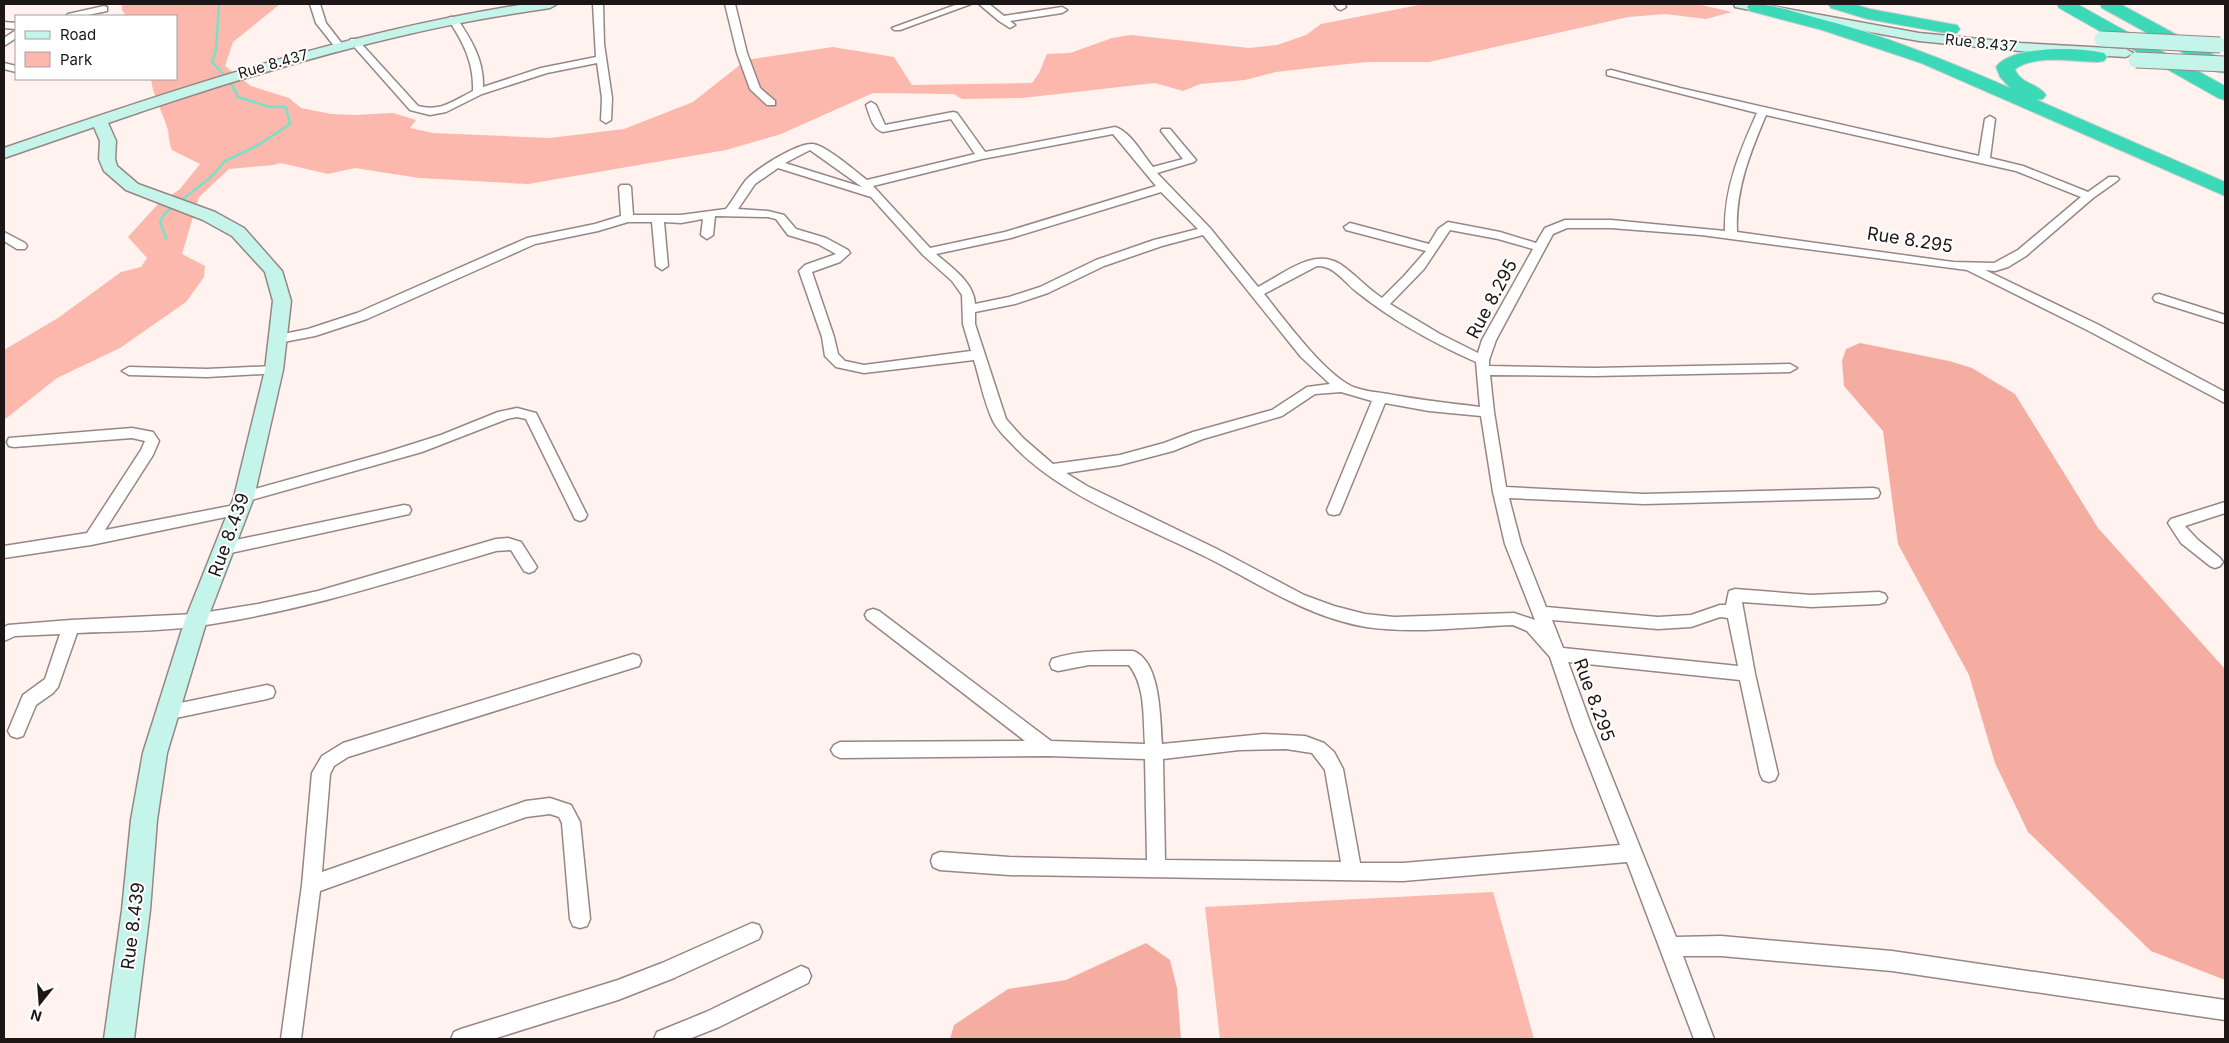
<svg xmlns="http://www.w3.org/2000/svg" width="2229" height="1043" font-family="Inter,sans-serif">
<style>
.green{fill:#fcb8ad}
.forest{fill:#f5ada2}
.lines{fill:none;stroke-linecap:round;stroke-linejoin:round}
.stream{stroke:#77e2c7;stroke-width:2.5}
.street-casing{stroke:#968785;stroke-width:3}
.secondary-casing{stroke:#968785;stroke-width:3}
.highway-casing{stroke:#d2d1d0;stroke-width:2}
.street{fill:#fff;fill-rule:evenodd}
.secondary{fill:#c4f4ea;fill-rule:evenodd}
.highway{fill:#3cd9b8;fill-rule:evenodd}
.secondary-bridge-casing{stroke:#968785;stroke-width:17;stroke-linecap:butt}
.secondary-bridge{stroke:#c4f4ea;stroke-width:15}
.labels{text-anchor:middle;stroke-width:4;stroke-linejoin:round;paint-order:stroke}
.far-street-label{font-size:15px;fill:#1c1716;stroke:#fff}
.street-label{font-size:18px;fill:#1c1716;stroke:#fff}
</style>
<rect width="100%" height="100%" fill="#fff2ef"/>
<path class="green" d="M122,4H280L233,42L225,66L251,86L289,98L301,108L331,114L355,115L393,113L416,120L410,128L433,133L550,138L624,129L693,102L746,60L833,47L894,57L912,85L1032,83L1039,73L1047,54L1070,53L1112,38L1131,35L1249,48L1277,45L1306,35L1321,24L1424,4H1697L1732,12L1706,19L1665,14L1628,17L1429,62H1367L1319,67L1276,72L1245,80L1200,84L1183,91L1155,83L1022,98L962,99L954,94L873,93L781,134L726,150L528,184L419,178L355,168L328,174L281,163L273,165L229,169L199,197L182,254L205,266L204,277L186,302L120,348L57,378L4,420V350L58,318L121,272L141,267L147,258L128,237L158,204L180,189L200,164L172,150C169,143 169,137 168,130C163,113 153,96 151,79H176V16H126L122,10Z
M1493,892L1534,1039H1220L1205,907Z"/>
<path class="forest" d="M1860,343L1949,361L1972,368L2015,394L2098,528L2225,669V980L2151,951L2028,832L1995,763L1969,675L1898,544L1883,431L1844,386L1842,361L1846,349Z
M1146,943L1170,960L1177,988L1181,1039H950L954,1025L1008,989L1066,980Z"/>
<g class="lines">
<path class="stream" d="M166,238L160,222L164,214L211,177L225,161L257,146L290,124L286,107H270L238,97L230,81L212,62L216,50L219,4"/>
<g class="street-casing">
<path id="street" d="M310,4H320L326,23L343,45L341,47H335L316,23Z
M593,4H603L604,44L612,98L611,120L606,123L601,120L602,98L597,63L547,73L482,94L446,112L430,115L410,110L349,41L351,39H357L418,106C441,112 453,101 473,91C474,62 463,42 448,19L450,17H456C471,39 484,60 483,87L541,68L596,57Z
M725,4H735L747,53L760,88L775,101V105H767L750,89L737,53Z
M958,4H971L900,30H894L892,28Z
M979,4H989L1004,16L1062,7L1067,10L1062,13L1010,21L1015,25L1010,28L999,21Z
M1334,4H1344L1346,7L1341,10L1338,9Z
M104,6L107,7V11L83,16H66L68,14Z
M4,22L16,23V29L4,28Z
M16,30V38L4,46V38Z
M4,63L16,66V72L4,69Z
M1611,70L1680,88L1979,156L1985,119L1990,116L1995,119L1990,158L2023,166L2088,192L2109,177H2117L2119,179L2117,181L2093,198L2026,256L2008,267L1995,271L1985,270L2097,324L2225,392V403L2087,330L1967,270L1701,235L1611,228H1567L1553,234L1496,340L1489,360V366L1594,368L1790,364L1797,368L1790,372L1594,376L1490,375L1494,412L1506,487L1644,494L1873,488L1878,489L1880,493L1878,497L1873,498L1644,504L1509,498L1521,544L1546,607L1658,617L1691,615L1720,605H1726L1729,591L1735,589L1811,595L1879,592L1885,594L1887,598L1885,602L1879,604L1811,607L1742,602L1755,674L1778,774L1775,780L1769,782L1763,780L1760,774L1740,680L1568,662L1591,725L1676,937L1721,936L1892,951L2225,1000V1020L1892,971L1721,956H1683L1714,1039H1694L1627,862L1403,881L1009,875L940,870L933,867L931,861L933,855L940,852L1009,857L1147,860L1145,759L1048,756L840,758L834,755L831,750L834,745L840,742L1025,741L867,619L865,615L867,611L873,609L879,611L1051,741L1145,744C1143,717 1146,687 1129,665H1089L1058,671L1052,669L1050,664L1052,659C1078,650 1106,651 1133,651C1161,661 1160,719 1162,744L1264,734L1305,736L1324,743L1334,752L1343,769L1360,863H1403L1620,845L1573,725L1550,657L1527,631L1513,625C1465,627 1414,634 1366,627C1306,617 1257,582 1204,556C1142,525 1060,496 1012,444C1006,438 997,429 993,421C984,402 980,380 974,360L864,373L836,367L825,356L822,337L799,271L805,265L836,254L818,244L788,235L776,219L768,217L715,216L713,235L707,239L701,235L703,219L681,223L664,222L668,266L662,270L656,266L652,222H628L598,231L535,244L367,319L315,336L278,343L271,339L273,336L308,329L357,313L527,238L595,224L621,216L619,187L621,185H629L631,187L633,215H681L726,209C733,200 739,189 746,180C756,169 798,142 813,144C827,146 855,171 867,180L975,154L951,119L883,132C872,129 870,115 866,105L871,102L876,105L885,125L953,112L957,113L985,152L1115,127C1130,131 1143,155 1153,167L1183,159L1161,131L1162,129H1170L1196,160L1194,162L1157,173L1210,228L1258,287C1282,275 1313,247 1340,264C1355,274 1367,288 1382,298L1404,276L1426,251L1346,230L1344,227L1350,223L1429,244L1438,229L1448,222L1500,232L1536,243L1545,228L1565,220H1611L1725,231C1724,188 1740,151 1757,113L1607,75V71ZM1766,115L2016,171L2081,197L2018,250L1994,263L1953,262L1737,232C1735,190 1750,153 1766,115ZM1113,134L1156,186L1005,232L930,248L873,186L982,159ZM810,150L862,187L785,163ZM778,168L871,197L923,255L952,281L962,295L963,324L971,351L864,365L845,361L838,354L834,337L812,272L840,262L850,253L848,250L826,238L796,229L784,215L768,211L738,209L755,184ZM1161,192L1198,229L1154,240L1096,260L1040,287L1009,297L975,304C974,282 951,267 936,254L1011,238ZM1450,230L1498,239L1533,249L1482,340L1478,353L1440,334L1390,304L1424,269ZM1203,235L1301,357L1330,384L1307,387L1272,410L1193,432L1164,443L1120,455L1053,464L1023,438L1006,419L975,324V312L1015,304L1048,293L1104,266L1162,246ZM1317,266C1334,265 1345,283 1357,292C1393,321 1434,343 1476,362L1480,407C1449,403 1419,400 1388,394C1376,392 1362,391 1351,386C1322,371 1285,320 1264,294ZM1341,392L1372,401L1327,510L1329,514L1334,515L1339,514L1341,510L1385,403L1429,411L1481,416L1493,492L1505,544L1535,620L1514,613L1394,617L1365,614L1334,606L1304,595L1217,549L1087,486L1066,473L1120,465L1173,451L1203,439L1282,416L1315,394ZM1720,617L1728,618L1738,666L1563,648L1552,620L1658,629L1691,627ZM1286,749L1312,753L1325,770L1341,862L1165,860L1163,759L1239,750Z
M4,232L25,243L27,246L25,249H17L4,241Z
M2159,294L2225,315V323L2155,301L2153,298L2155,295Z
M274,366L279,367L281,370L279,373L207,377L129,375L122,371L129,367L207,369Z
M517,408L536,413L587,515L585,519L580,521L575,519L526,419L517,417L507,419L422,452L244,502L239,501L237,497L239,493L244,492L384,453L441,435L498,412Z
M132,428L153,432L159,441L153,455L105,530L240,504L245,505L247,509L245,513L91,545L4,558V546L87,533L141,450L145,441L132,438L14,447L9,446L7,442L9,438Z
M2225,502V513L2185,526L2198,540L2220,558L2223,562L2220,566L2215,568L2210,566L2181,543L2168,523L2171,519Z
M404,505L409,506L411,510L409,514L226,554L221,552L218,548L221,544L226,542Z
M508,538L521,542L537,567L534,571L529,573L524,571L511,550L496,551C398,580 300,612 198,626C158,632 117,631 77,633L58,687L53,693L36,705L23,736L17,738L11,736L8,731L23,695L45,679L60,634L15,636L4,641V627L8,625L71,620L196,614L258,604L318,591L496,539Z
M633,654L639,656L641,661L639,666L348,757L334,766L330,774L322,872L526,801L550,798L571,805L580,822L590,919L587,926L580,928L573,926L570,919L562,823L559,817L550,814L526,817L320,891L301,1039H281L302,885L312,773L322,756L343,743Z
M267,685L273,687L275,692L273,697L267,699L166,720L160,718L157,713L160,708L166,706Z
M752,923L759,925L762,932L759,939L674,978L618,1000L493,1039H451L454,1032L461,1029L618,980L662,963Z
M801,966L808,969L811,976L808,983L719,1027L689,1039H654L657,1032L706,1012Z"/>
</g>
<g class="secondary-casing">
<path id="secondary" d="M526,4H557L550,8C503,15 455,23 409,34C307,57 207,89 108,123L116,141L115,159L117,166L138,184L215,212L244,228L282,271L291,301L283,370L254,497L207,620L167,753L157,820L150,910L134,1039H104L122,910L131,820L143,753L185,620L234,497L265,370L273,301L265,272L232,236L203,220L126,190L104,171L99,159L100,141L94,127L4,158V148C175,89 346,32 526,4Z
M1734,4H1760L1919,33L2020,43L2126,49L2133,53L2126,57L2020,51L1919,41L1740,8L1735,7Z"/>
</g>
<g class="highway-casing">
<path id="highway" d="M1750,4C1771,4 1792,11 1813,17C1881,34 1946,60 2010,88L2000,77L1996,67C2011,45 2080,47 2104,53L2107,57L2104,61L2098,62C2072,62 2037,54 2015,69C2020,84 2038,83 2046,95L2043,99L2037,100L2225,182V196L1921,63L1822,30L1750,11L1747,7Z
M1828,4H1853L1870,9L1951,24L1957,25L1960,29L1957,33L1951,34L1867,19L1831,8Z
M2057,4H2077L2225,86V100L2218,98L2059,8Z
M2100,4H2120L2225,61V73L2218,72L2102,8Z"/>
</g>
<use href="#street" class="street"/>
<use href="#secondary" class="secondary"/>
<use href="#highway" class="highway"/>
<g class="secondary-bridge-casing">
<path id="secondary-bridge" d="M2102,39L2220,45
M2136,60L2225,64"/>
</g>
<use href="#secondary-bridge" class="secondary-bridge"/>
</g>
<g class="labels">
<g class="far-street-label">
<text transform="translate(1981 43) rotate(6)" y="5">Rue 8.437</text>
<text transform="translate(273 64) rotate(-16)" y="5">Rue 8.437</text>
</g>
<g class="street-label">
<text transform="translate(1910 240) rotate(9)" y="6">Rue 8.295</text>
<text transform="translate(1492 299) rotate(-62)" y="6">Rue 8.295</text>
<text transform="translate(229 535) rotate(-70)" y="6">Rue 8.439</text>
<text transform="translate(1594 700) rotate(70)" y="6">Rue 8.295</text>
<text transform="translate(133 926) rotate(-83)" y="6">Rue 8.439</text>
</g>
</g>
<rect width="2229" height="1043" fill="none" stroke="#1c1716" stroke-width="10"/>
<rect x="15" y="15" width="162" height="65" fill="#ffffff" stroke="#a4a2a2"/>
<rect x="25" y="31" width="25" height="8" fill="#c4f4ea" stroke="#a4a2a2"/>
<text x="60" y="40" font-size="15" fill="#1c1716">Road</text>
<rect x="25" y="52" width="25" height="15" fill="#fcb8ad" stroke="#a4a2a2"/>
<text x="60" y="65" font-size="15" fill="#1c1716">Park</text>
<g transform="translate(40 1003) rotate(197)" stroke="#ffffff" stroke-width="4" paint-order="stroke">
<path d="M0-4L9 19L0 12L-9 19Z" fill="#1c1716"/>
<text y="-8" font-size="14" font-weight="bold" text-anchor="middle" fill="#1c1716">N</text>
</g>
</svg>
